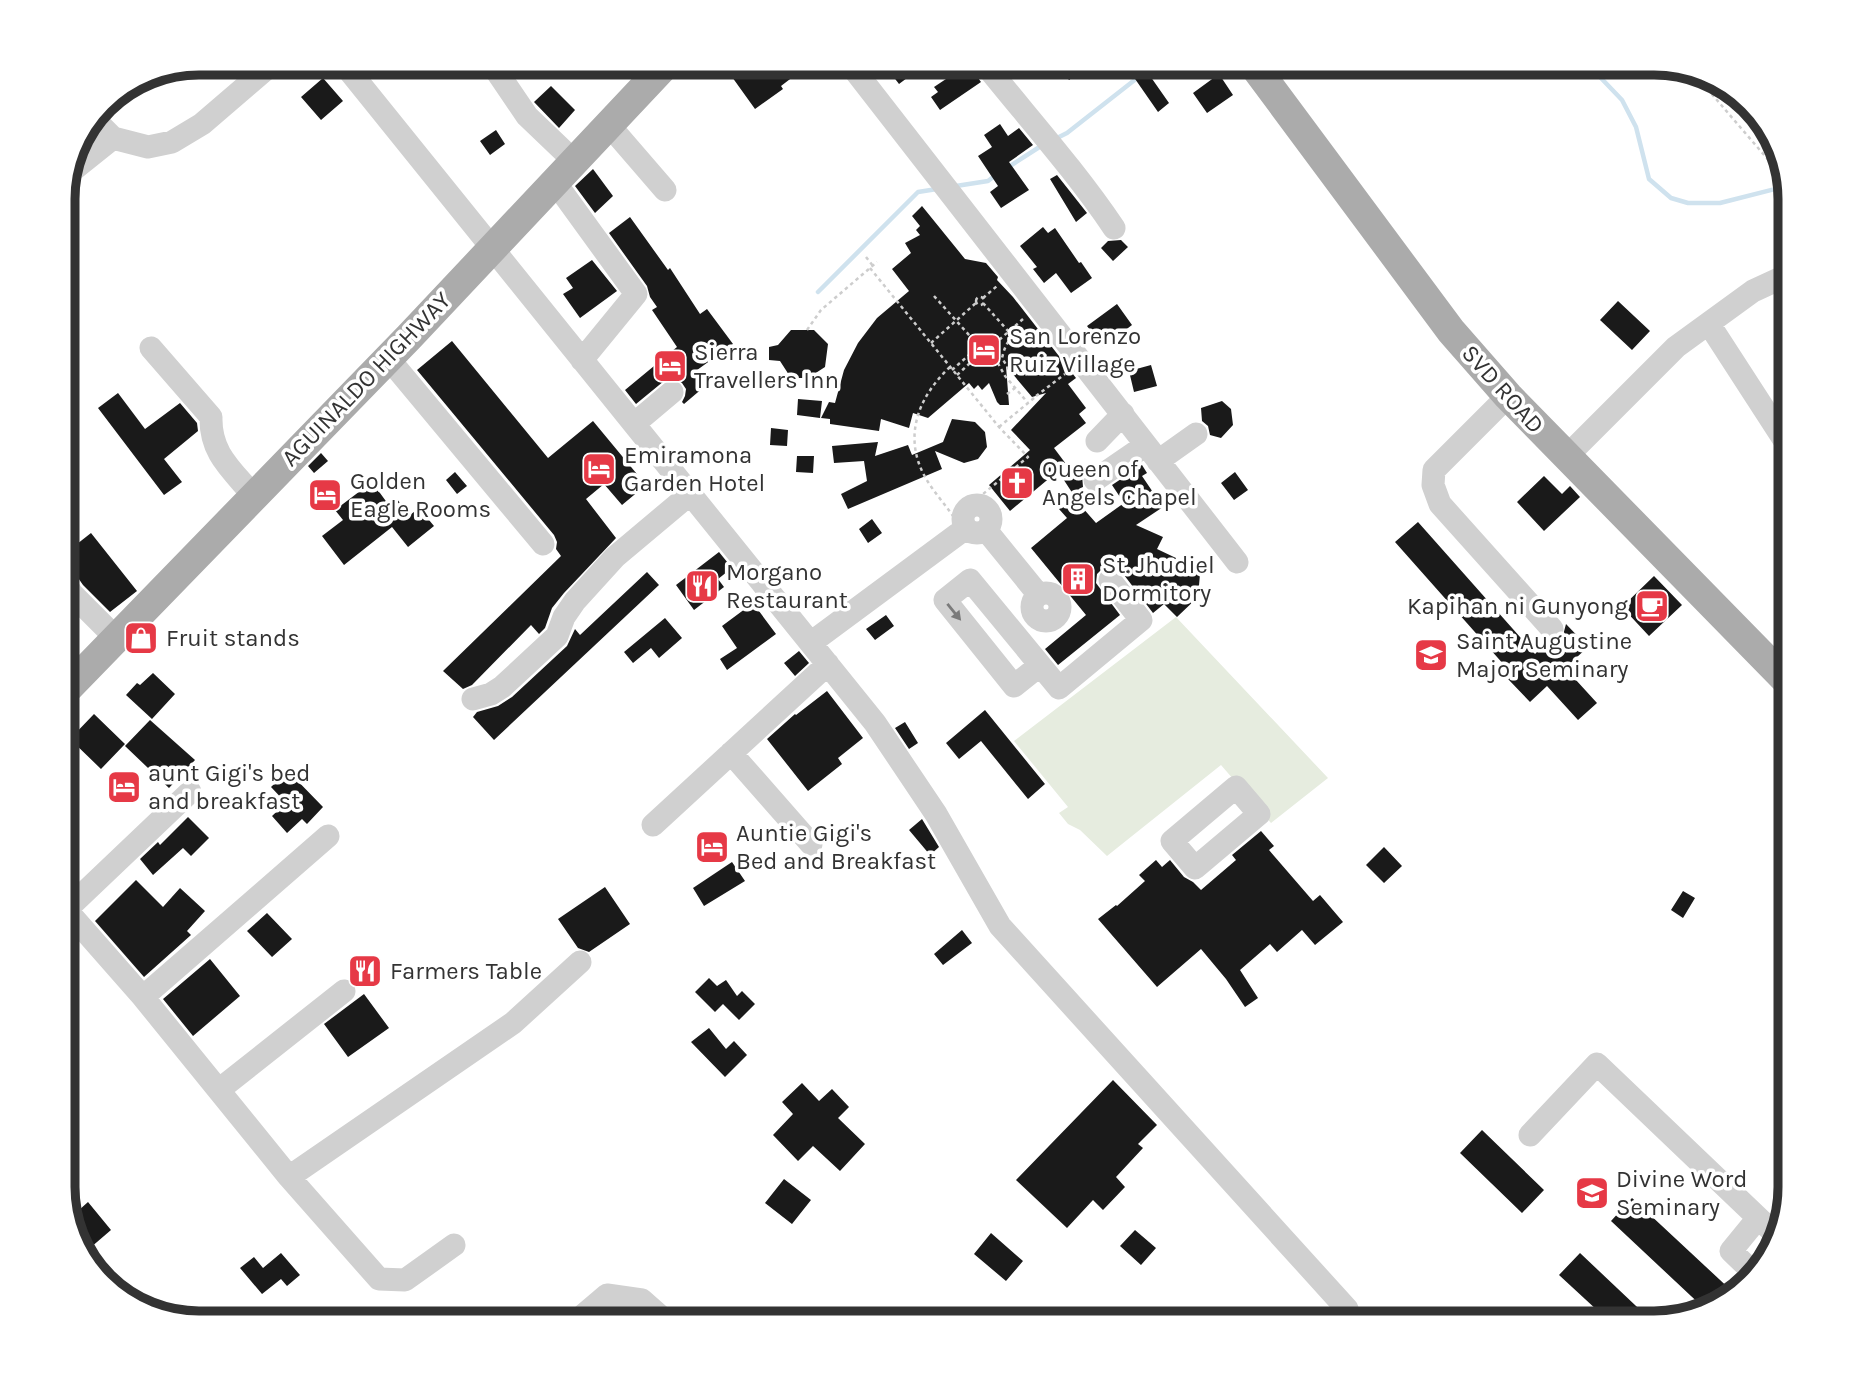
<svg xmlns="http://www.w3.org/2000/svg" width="1853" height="1386" font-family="Karla,sans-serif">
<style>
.green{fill:#e6ecdf}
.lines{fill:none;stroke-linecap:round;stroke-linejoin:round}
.stream{stroke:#cfe2ee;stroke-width:4.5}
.building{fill:#1a1a1a}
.path{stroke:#cdcdcd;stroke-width:2.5;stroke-dasharray:3.5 3.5;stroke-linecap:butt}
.minor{stroke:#d0d0d0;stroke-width:23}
.major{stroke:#ababab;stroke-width:30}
.oneway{fill:#7a7a7a}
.labels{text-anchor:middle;stroke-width:7;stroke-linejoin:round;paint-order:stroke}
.poi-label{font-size:24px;fill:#333;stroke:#fff;text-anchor:start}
.street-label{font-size:24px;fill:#333;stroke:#fff}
.rim{fill:none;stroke:#333;stroke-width:9}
</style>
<rect width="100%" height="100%" fill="#fff"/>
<path class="green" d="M1176,617L1328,778L1271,823L1221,765L1107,856L1080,830L1068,824L1059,813L1068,807L1014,741Z"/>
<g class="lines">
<path class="stream" d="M1572,63L1600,77L1622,100L1636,127L1649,179L1671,198L1688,203H1720L1787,186
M1055,139L1067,133L1141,75L1164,63
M1007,168L1041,146
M956,186L988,181L997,174
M818,292L918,192L937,189"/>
</g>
<path class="building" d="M722,63H811L781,86L783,89L755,109Z
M883,63H927L899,84Z
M935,63H970L973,71L981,82L940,110L931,97L938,92L934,87L946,79Z
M1056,63H1092L1069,80Z
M1124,63H1141L1169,103L1158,112Z
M1219,74L1233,95L1207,113L1193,93Z
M323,78L343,101L321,120L301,97Z
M551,86L575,110L559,128L534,102Z
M1000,124L1008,136L1019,128L1033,145L1009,162L1029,190L1001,208L990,192L998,186L978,156L992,147L984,135Z
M496,130L505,144L490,155L480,141Z
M593,169L613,196L595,213L575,186Z
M1057,175L1087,213L1076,222L1050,179Z
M922,206L965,259L986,263L998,277L997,280L1013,297L1076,378L1068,384L1086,408L1079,414L1086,423L1054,448L1072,472L1077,468L1082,475L1083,487L1073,494L1058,471L1010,511L989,485L1030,450L1011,430L1046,393L1032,397L1006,366L1009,405H1000L997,402L989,383L982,390L978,385L974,389L969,383L928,418L913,413L909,428L881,419L879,431L830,424V419L821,418L829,402L835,403L844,370L858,343L877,318L909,291L892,269L911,253L905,243L920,235L916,230L920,226L912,216Z
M630,217L668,270L670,268L700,314L707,309L733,344L693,373L704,387L684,404L682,402L685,396L686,389L682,383L676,379L664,381L636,404L625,390L677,347L652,310L657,307L650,297L647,286L609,233Z
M1043,227L1048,233L1055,228L1079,263L1081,262L1092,278L1071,293L1056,273L1044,283L1033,269L1037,267L1020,246Z
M1121,240L1128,247L1113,261L1101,248L1108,241Z
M592,260L617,291L580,318L563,294L573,288L566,278Z
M1618,301L1650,331L1632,350L1600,320Z
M1117,304L1132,325L1103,347L1087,326Z
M791,330H814L828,344L825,367L808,378H791L780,361L769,360V347L778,345Z
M452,341L548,458L593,421L646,485L622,505L604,484L586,499L616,538L564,593L552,608L545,628L539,634L531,625L472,685L463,689L443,671L561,556L556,549L557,542L554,535L417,370Z
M1151,365L1157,386L1134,392L1129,371Z
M118,393L145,429L180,403L197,423L198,431L164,459L182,482L164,495L98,408Z
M798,399L822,401L820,418L797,415Z
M1222,401L1231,409L1233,425L1221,438L1210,435L1208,426L1202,421L1201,408Z
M952,419L975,422L985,432L987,447L978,459L964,463L935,451L942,469L848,509L841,494L867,481L864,461L834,463L832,446L878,442L875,456L908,445L912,455L943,442Z
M771,428L788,430L787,446L770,445Z
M321,453L328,461L314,473L308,466Z
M797,456H814L813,473L796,472Z
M1142,465L1147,473L1142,476L1163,507L1136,525L1163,537L1157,549L1176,558L1172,565L1188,573L1200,574L1198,597L1177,617L1164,604L1153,613L1121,571L1115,567L1102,569L1097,574L1096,583L1120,615L1058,665L1045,649L1086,615L1031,548L1067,518L1059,509L1074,498L1096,523L1124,503L1112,485Z
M455,472L467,486L457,494L446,480Z
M1235,472L1248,490L1234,500L1221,483Z
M1544,476L1562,494L1570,486L1580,497L1544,531L1517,502Z
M372,482L388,504L396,498L410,515L419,508L434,526L408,547L392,527L344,565L322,536L343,520L335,510Z
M872,519L882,533L868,543L859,529Z
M1418,522L1535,654L1547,642H1556L1562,639L1566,624L1588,647L1565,668L1597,703L1578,720L1547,686L1530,702L1508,679L1513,675L1395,542Z
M91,533L137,591L110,612L83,585L74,572L63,566V555Z
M719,552L732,568L718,579L724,587L694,610L676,585Z
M647,572L659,585L494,740L473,717L477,712L498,706L512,697L567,646L575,629L580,635Z
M1654,576L1682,605L1649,636L1622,607Z
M753,603L776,634L727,670L720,659L737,648L722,626Z
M886,615L894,626L875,640L866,629Z
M665,618L682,638L659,658L651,648L633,663L624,652Z
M799,651L809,663L795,676L784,663Z
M153,673L175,694L152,719L126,695L137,683L140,685Z
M827,691L863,738L838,758L842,764L808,791L767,739L795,714L796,715Z
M985,710L1045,784L1028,799L981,741L959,759L946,743Z
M94,714L125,744L101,769L70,739Z
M150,720L195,760L169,788L125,746Z
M905,722L918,743L909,749L895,728Z
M288,771L323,807L307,824L302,819L287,833L272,816L286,803L271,787Z
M188,817L209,838L191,856L183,848L153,875L140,859L158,842L160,845Z
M922,819L939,847L930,855L909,830Z
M1261,831L1274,846L1269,850L1313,901L1320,895L1343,922L1315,945L1302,930L1277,952L1270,944L1240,970L1258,998L1245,1007L1226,979L1201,949L1157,987L1098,919L1116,905L1117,906L1145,881L1139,875L1156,860L1162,867L1170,860L1184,877L1193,882L1201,890L1236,860L1232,855Z
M1384,847L1402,866L1384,883L1366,865Z
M732,862L745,881L704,906L693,888Z
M136,880L163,907L180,888L205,911L187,931L191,935L144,977L95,921Z
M605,887L630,924L589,952L578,948L558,919Z
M1683,891L1695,898L1683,918L1671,910Z
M267,913L292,939L272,957L247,931Z
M962,930L972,943L943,965L934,954Z
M210,959L240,996L193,1036L163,999Z
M709,978L717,986L726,980L737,996L742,991L755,1004L739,1020L723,1004L715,1012L695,992Z
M364,994L389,1028L348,1057L324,1024Z
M709,1028L726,1049L734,1041L747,1055L725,1077L691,1042Z
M1113,1080L1157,1125L1138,1144L1143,1148L1116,1177L1125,1187L1103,1210L1093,1200L1067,1228L1016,1180Z
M802,1083L819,1101L832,1089L849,1107L838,1118L865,1144L840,1171L813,1146L798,1161L773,1135L793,1114L782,1102Z
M1482,1130L1544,1190L1522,1213L1460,1153Z
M784,1179L811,1200L792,1224L765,1203Z
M1632,1198L1734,1293L1714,1309L1707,1311L1611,1221Z
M88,1202L111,1230L83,1254L77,1248L69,1219Z
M1135,1230L1156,1248L1141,1265L1120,1246Z
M991,1233L1023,1261L1006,1281L974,1254Z
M281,1253L300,1275L287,1286L281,1279L262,1294L240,1268L254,1257L263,1268Z
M1580,1253L1654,1323H1611L1559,1275Z"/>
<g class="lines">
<path class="path" d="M1698,78L1771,163
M866,257L873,266
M870,268L999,427L1028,457L983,494L993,505L987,509
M934,296L978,345
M976 301a4 4 0 1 1 8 0a4 4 0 1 1-8 0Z
M983,298L997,286
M983,303L1009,332
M1023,319L999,340L995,358L1005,376L1028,403
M807,330L821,310L877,262
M1039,340L1029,333C1011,334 1006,341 1002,358L1010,371L1025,375L1037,370L1045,355L1057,364
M978 348a5 5 0 1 1 10 0a5 5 0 1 1-10 0Z
M931,343L977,302
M950,367C919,396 903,435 924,475C932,490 944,503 953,516
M952,370L978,347
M957,375L981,353
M1007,394L1015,388
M1036,396L1065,374
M999,427L1034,398"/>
<path class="minor" d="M343,63L875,723L936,814L1000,926L1347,1309L1352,1323
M491,63L527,116L573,160
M849,63L1237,562
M984,63C1028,118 1075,170 1114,228
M93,118L113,138L148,147L172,142L202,124L273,63
M608,124L665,190
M68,174L113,138
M554,181L636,294L582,360
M1709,324L1790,449
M151,348L211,417C210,453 231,469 253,495
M388,358L543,544
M1508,396L1434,470L1433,485L1440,504L1552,629
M634,424L672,392
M1097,441L1123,414
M1566,457L1676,347L1753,291L1779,279L1790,278
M1158,461L1196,434
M1095,480L1146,445
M963 519a14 14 0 1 1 28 0a14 14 0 1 1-28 0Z
M986,530L1038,594
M63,580L72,594L117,639
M1032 607a14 14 0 1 1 28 0a14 14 0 1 1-28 0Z
M812,642L966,528
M1039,666L1014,686L945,600L970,580L1059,688L1141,620L1110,580
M473,699L491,694L502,687L557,636L564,617L575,601L615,557L690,494
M731,753L811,844
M1236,787L1259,814L1195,868L1172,841Z
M653,825L828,664
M63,906L143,997L289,1177L379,1279L405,1280L454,1245
M66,910L190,792
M143,997L328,836
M220,1089L344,991
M1530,1135L1597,1064L1774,1233
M289,1177L513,1023L580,962
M1756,1275L1731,1251L1758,1218
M574,1323L607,1295L642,1300L668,1323"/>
<path class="major" d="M1252,63L1451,331L1508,396L1790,684
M63,693L409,337L667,63"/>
</g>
<defs><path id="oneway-solid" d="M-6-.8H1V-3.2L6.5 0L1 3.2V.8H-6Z" transform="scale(1.75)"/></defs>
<use class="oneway" href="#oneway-solid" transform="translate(954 612) rotate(51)"/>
<defs>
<g id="hotel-square" transform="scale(1.75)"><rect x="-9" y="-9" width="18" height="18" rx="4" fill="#e63946" stroke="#fff"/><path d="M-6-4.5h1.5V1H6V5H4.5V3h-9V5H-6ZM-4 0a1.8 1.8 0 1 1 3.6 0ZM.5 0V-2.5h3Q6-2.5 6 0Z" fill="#fff"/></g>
<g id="church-square" transform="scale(1.75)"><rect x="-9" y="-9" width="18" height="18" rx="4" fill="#e63946" stroke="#fff"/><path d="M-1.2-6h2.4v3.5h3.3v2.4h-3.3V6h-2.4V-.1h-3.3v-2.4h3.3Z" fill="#fff"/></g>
<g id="building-square" transform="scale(1.75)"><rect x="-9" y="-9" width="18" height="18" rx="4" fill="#e63946" stroke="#fff"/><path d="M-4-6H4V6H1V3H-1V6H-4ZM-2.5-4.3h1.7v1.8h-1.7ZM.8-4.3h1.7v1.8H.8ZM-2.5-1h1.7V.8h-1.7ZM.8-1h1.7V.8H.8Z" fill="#fff"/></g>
<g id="restaurant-square" transform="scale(1.75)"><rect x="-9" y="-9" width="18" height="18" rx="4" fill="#e63946" stroke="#fff"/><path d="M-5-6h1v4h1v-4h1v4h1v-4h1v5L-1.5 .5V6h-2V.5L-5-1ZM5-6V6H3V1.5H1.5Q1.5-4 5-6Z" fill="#fff"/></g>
<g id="cafe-square" transform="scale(1.75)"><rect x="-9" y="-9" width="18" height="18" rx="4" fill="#e63946" stroke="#fff"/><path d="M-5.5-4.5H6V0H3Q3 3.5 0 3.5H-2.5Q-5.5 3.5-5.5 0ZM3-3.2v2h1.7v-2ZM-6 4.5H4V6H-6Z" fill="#fff"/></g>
<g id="shop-square" transform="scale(1.75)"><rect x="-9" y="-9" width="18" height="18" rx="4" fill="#e63946" stroke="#fff"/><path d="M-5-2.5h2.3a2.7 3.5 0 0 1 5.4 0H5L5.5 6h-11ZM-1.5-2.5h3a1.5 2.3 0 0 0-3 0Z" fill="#fff"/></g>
<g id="university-square" transform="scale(1.75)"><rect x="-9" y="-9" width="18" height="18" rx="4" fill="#e63946" stroke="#fff"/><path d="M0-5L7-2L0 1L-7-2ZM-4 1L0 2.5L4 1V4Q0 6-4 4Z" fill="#fff"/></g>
</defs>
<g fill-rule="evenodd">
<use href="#hotel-square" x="984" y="350"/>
<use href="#hotel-square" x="670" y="366"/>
<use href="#hotel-square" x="599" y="469"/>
<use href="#church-square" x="1017" y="483"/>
<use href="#hotel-square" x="325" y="495"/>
<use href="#building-square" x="1078" y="579"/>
<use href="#restaurant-square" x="702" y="586"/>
<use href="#cafe-square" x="1652" y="606"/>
<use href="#shop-square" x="141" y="638"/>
<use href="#university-square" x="1431" y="655"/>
<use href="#hotel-square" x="124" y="787"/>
<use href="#hotel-square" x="712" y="847"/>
<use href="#restaurant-square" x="365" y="971"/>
<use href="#university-square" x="1592" y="1193"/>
</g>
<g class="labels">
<g class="poi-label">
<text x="1009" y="344">San Lorenzo<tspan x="1009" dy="28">Ruiz Village</tspan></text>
<text x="694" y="360">Sierra<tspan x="694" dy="28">Travellers Inn</tspan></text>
<text x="624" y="463">Emiramona<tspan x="624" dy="28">Garden Hotel</tspan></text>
<text x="1042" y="477">Queen of<tspan x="1042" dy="28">Angels Chapel</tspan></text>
<text x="350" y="489">Golden<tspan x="350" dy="28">Eagle Rooms</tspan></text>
<text x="1102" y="573">St. Jhudiel<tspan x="1102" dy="28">Dormitory</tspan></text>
<text x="726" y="580">Morgano<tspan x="726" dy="28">Restaurant</tspan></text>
<text x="1628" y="614" text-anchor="end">Kapihan ni Gunyong</text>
<text x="166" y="646">Fruit stands</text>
<text x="1456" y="649">Saint Augustine<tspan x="1456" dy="28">Major Seminary</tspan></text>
<text x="148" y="781">aunt Gigi's bed<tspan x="148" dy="28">and breakfast</tspan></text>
<text x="736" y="841">Auntie Gigi's<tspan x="736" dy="28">Bed and Breakfast</tspan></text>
<text x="390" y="979">Farmers Table</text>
<text x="1616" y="1187">Divine Word<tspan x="1616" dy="28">Seminary</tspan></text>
</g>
<g class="street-label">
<text transform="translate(366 379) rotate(-46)" y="8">AGUINALDO HIGHWAY</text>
<text transform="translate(1503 389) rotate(48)" y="8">SVD ROAD</text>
</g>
</g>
<path d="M0 0H1853V1386H0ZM199 75H1654A124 124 0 0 1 1778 199V1187A124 124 0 0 1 1654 1311H199A124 124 0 0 1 75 1187V199A124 124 0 0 1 199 75Z" fill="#fff" fill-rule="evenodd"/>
<path class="rim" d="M199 75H1654A124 124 0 0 1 1778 199V1187A124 124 0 0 1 1654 1311H199A124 124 0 0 1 75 1187V199A124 124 0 0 1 199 75Z"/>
</svg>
